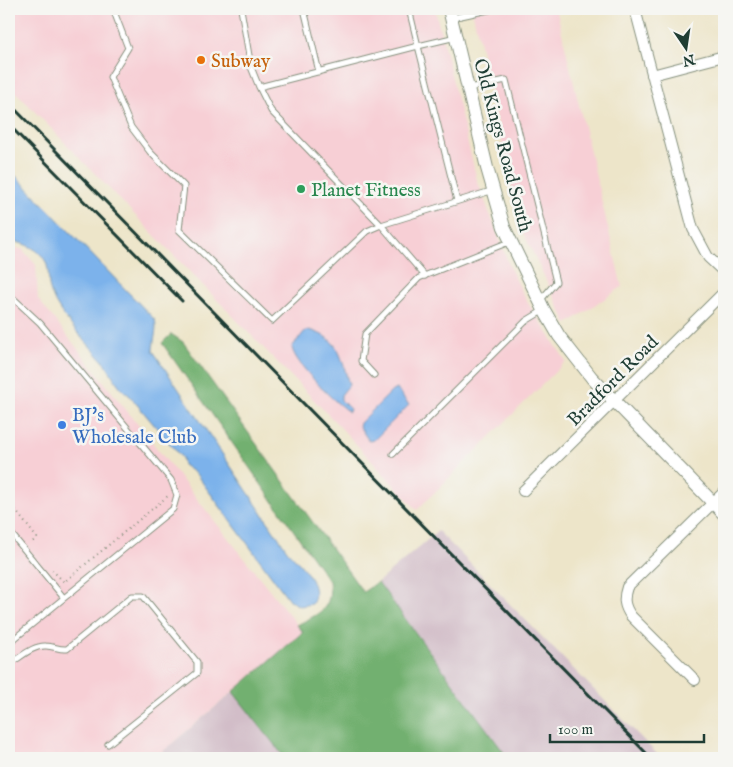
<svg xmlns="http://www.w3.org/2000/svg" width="733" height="767" font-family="'IM FELL English',serif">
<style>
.built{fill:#f7cfd5}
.industrial{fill:#d2bdc8}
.forest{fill:#72b070;stroke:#487652}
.water{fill:#7cb2eb;stroke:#4e7890}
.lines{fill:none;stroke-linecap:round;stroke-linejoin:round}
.service-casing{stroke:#86917e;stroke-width:7}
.minor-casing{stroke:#86917e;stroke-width:12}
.tertiary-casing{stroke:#86917e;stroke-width:14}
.path{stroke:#86917e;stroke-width:2;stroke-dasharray:1 4;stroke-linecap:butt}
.service{stroke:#fff;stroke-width:5}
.minor{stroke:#fff;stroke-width:10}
.tertiary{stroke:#fff;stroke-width:12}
.rail{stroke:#1f3d34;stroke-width:3}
.food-dot{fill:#e8710a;stroke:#f6f6f2;stroke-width:2}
.leisure-dot{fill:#2e9e5b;stroke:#f6f6f2;stroke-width:2}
.shop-dot{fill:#3f7fe0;stroke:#f6f6f2;stroke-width:2}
.labels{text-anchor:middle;stroke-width:5;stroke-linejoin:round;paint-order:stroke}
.food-label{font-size:19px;fill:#c56008;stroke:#f6f6f2;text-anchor:start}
.street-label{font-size:19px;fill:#1f3d34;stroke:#f6f6f2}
.leisure-label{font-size:19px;fill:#27864d;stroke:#f6f6f2;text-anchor:start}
.shop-label{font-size:19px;fill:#366cbe;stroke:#f6f6f2;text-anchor:start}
</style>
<rect width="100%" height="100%" fill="#f6f6f2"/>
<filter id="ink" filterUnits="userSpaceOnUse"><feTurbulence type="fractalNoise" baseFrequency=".02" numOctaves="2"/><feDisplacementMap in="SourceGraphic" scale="10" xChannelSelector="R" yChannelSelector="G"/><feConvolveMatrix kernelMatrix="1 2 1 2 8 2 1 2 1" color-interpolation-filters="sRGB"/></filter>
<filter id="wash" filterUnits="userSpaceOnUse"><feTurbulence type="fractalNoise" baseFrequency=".0096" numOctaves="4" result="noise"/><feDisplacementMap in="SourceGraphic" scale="20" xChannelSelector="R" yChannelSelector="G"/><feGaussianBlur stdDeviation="1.12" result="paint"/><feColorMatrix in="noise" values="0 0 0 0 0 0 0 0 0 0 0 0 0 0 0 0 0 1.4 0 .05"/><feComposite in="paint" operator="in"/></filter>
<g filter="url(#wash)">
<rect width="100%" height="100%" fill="#ede5c9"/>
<path class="built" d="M9,9H435L477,180L511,270L528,303L566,361L417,510L343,430L9,85Z
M472,9H561L557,12L622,287L567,324L522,230Z
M9,247L22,249L36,265L38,299L303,632L155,758H9Z"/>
<path class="industrial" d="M438,531L661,758H508L378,582Z
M233,692L285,758H155Z"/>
<path class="forest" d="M171,334L183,342L363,592L378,582L508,758H285L233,692L303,632L297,625C320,613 333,609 329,581L162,343Z"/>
<path class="water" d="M9,169L155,320C158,329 153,341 153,351L287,550C299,564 323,584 312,604L300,606L290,601L196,474L183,465L182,458L129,395C116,386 112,372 102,360C84,338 61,319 51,293C46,280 52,268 42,256C34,246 21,243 9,240Z
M309,330C341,339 341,357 349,385L341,395V400L350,409L349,412C335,403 293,362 292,347L305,331Z
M397,389L409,405L374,440L369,441L359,426L360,423L392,391Z"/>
</g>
<g filter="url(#ink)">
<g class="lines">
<g class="service-casing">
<path id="service" d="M113,9L128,48L110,77L131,127L150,152L184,186L179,230L272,321L367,231L381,225L271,111L259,87L418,46L409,9
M241,9L251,67L259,87
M304,9L319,72
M452,18L493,9
M456,37L418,46L457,201
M469,88L506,80L556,282L540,301
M425,276L381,225L494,190
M9,300L12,297L40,323L171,480L177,495L173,509L64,598
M374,375L361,361L365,334L419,278L509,242
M393,454L526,321L544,310
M9,531L64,598L9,643
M9,664C20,658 33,645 46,646C54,646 59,650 67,649L132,596H143L197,662V673L108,744
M9,756L10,758"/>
</g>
<g class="minor-casing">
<path id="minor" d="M635,9L693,229L708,257L724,272
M652,75L724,56
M523,491L724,292
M695,680L631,616C624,606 623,599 627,587L724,492"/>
</g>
<g class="tertiary-casing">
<path id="tertiary" d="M449,9L487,168L504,227L544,310L559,336L592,378L724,514"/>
</g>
<path class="path" d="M9,502L37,538L30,544
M52,570L64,582L169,495"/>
<use href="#service" class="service"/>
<use href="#minor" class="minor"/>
<use href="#tertiary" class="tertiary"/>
<path class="rail" d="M9,103L651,758
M9,125L182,301"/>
</g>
</g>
<circle class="food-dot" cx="201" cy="60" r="5"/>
<circle class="leisure-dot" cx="301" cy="189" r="5"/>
<circle class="shop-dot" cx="62" cy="425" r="5"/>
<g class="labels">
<g class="food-label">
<text x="211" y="67">Subway</text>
</g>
<g class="street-label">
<text transform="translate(504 145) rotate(75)" y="7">Old Kings Road South</text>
<text transform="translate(612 380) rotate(-45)" y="7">Bradford Road</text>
</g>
<g class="leisure-label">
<text x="311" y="196">Planet Fitness</text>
</g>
<g class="shop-label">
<text x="72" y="421">BJ's<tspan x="72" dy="22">Wholesale Club</tspan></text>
</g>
</g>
<rect width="733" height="767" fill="none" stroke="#f6f6f2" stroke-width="30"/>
<g transform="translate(686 48) rotate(167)" stroke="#f6f6f2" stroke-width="4" paint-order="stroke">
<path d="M0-4L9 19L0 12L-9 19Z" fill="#1f3d34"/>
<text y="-8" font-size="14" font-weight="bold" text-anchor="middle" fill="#1f3d34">N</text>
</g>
<path d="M550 734v8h154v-8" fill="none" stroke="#1f3d34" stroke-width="2.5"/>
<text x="558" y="734" font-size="15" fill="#1f3d34" stroke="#f6f6f2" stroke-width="4" paint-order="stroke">100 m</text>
</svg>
